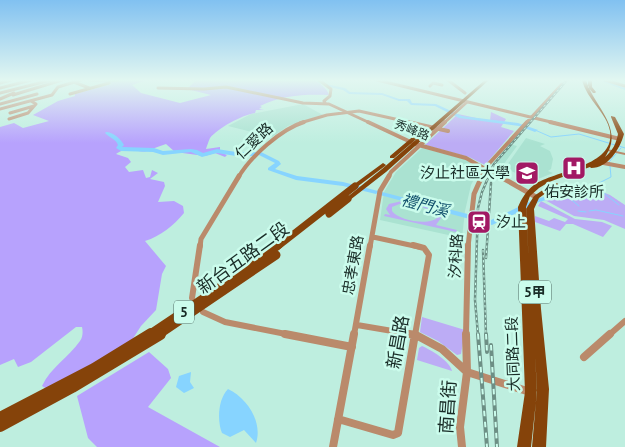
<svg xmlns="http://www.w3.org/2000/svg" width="625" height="447" font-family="'PT Sans','Noto Sans TC',sans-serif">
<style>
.built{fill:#aae2d1}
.green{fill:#bcacf5;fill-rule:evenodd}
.forest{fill:#b7a2fd}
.water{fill:#87d4ff}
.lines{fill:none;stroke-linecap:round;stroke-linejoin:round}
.stream{stroke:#87d4ff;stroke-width:1}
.river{fill:#87d4ff;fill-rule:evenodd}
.minor-far4{stroke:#ba8a6b;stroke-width:3}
.minor-far3{stroke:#ba8a6b;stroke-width:4}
.minor-far2{stroke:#ba8a6b;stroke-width:5}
.minor-far1{stroke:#ba8a6b;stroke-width:6}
.minor{stroke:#ba8a6b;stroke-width:8}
.tertiary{fill:#ba8a6b;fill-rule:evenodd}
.primary{fill:#85430a;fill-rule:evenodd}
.rail-far1-casing{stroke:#6d8f85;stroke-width:2.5}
.rail-casing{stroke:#6d8f85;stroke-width:4}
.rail-far1{stroke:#cbfcec;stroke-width:1;stroke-dasharray:2.5;stroke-linecap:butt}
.rail{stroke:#cbfcec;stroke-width:2;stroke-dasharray:5.5;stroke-linecap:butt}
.primary-bridge-far2{stroke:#85430a;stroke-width:7}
.primary-bridge-far1{stroke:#85430a;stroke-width:9}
.primary-bridge{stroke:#85430a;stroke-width:12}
.labels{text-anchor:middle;stroke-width:5;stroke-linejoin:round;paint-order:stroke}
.far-street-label{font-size:12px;fill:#192c27;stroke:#cbfcec}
.shield{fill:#cbfcec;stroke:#4e6a62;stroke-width:1}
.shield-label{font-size:14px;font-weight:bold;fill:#192c27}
.street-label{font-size:15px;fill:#192c27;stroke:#cbfcec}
.poi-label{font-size:15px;fill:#192c27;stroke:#cbfcec;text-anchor:end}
.water-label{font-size:16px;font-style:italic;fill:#11506c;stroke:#cbfcec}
.near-street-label{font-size:18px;fill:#192c27;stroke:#cbfcec}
</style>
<rect width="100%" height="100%" fill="#beeedf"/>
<path class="built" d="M303,104L323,115L288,126L272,137L228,126L251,114Z
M526,138L545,144L540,146L550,151L553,159L551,169L548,171L553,173L533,181L505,168Z
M509,144L517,146L498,172L490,168Z
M422,148L464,159L480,168L471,185L465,211L462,238L380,220L384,192L396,172Z"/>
<path class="green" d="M491,112L506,119L501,127L514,131L485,165L469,157L425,145L458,114L490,121Z
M595,189L610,195L625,205V229L604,220L574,216L545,200L562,197L575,198Z
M402,201L435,209L441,218L436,225L457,230L456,232L384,216L385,214L390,215L386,209L389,204ZM402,203C413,206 433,206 437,218C428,226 398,220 392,211V207Z
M541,201L575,219L602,222L612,226L603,237L573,224H566L560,231L535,222V216L549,221L554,218L565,222L568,219L538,206Z
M422,317L465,330L461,354L457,355L438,341L420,332Z
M422,346C431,350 450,361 452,371L417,360L419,348Z"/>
<path class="forest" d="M85,80H147L132,85L141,93L180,103L211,95L187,89L195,81L194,80H318C321,86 327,88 329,95C305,94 282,95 260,106L262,107L259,109L264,110H256L255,113C242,115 218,128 210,138C209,140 207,146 206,149L220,147V152L227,155L225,157L215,153L205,156L175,152L166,144C159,146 153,149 147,151C137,154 131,144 116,154L128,158L131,162L125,167L129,172L143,170L146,178L150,177L152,170L158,173L150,179L164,182L165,186L158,202L174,201L183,206L184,213C173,226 161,236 145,241L166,266L162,274L156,310L141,326L132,340L98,361L47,389L42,386C51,367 68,358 80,341C83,337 83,331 82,327H76L31,362L18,367L14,359L0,365V127L14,123L23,128L49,121L33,115L58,101L75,96V94L112,84Z
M149,352L168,369L171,378L148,407L220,447H97L88,438L77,396Z"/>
<path class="water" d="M191,372L190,382L194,388L184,393L176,387L179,376Z
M228,389C247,398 263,422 256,443L244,430L230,437L222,433C217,421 218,399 228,389Z"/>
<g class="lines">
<path class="stream" d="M535,130L551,137L579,134L615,145
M619,146L625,148
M609,162L621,148
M610,166L611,177L599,183L600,190L619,205
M544,199L567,196L579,206
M578,211L586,212
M589,211L596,210L623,216"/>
<path class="river" d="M314,80H319L323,83L320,84Z
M598,80H604L625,88V90Z
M326,84L345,88L350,92L382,93L399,99H410L412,103L436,104L462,116L518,123L538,130L535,132L519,126L459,118L435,106L411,105L407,101H399L382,95L349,94L343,90L325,86L324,85Z
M106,132C113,132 121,139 124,145L122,147L154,148L163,151L191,149L197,150L203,153L217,149L236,152H255L258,154L255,156H236L217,153L202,157L191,152L163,155L153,152L121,151L116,148L118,145C116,139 110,138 105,133Z
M261,152L279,161L281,164L275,169L297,176L343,182L378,191L379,192L376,194L343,186L296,180L268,170V168L275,163L259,155L258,154Z
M382,192L491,220L535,199L544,197L547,199L546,200L539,202L492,225L380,195L379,194L380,193Z"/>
<path class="minor-far4" d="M91,80H117
M319,80L331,89L330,96L324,101L325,103
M377,80L555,123
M448,80L465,93
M605,80L625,86
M74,82L89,88
M0,83L11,80
M430,86L433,83L442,85
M0,88L31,80
M158,88L204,89L226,87L303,103L329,104L370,123
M0,93L51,80
M70,94L109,83
M13,95L62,80
M0,99L14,93
M0,104L37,94
M0,109L52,95L58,87L81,80
M10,113L34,106
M9,119L28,113L36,104L31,101
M300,123L327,115L359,111L413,123
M444,123L467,102
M526,123L562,84"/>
<path class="minor-far3" d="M368,122L415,144L466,158L501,178
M408,122L448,131
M550,122L620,139
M598,162L625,167
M238,178C250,157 281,129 304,122
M388,178L391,172L445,122
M481,178L485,168L527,122"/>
<path class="minor-far2" d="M499,176L536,197
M373,237L419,247
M200,247L201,239L239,176
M370,247L380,191L389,176
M468,247L474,194L482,176"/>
<path class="minor-far1" d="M413,245L424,248L429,255L415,335
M192,298L200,245
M203,312L225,322L291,335
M357,325L416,335
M354,335L370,245
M466,335L468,245
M609,335L625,321"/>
<path class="minor" d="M285,334L352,347
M409,334L416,335L442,349L467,372L530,392
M584,357L610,334
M338,419L393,435L398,433L415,334
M333,447L354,334
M462,447L460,427L467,372L466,334"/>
<path class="tertiary" d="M607,149L625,153V155L607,151Z"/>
<path class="primary" d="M485,80H489L386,172L350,200H346L345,199L346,198L382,169Z
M582,80H586C594,107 625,128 605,157C613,150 616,144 618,134L611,117V116L615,117L624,134C620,149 608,168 591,168L590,167L549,182L539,188L530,196L526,207L529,265L526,209L534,196L553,183H557L558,184L557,185L539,198L534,209L541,309L549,389L546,447H532L537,389L535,354L537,392L531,447H517L525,392L518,207C522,198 526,191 534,185C555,170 616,167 610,131C607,113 587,100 582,80Z
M588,80H592V87L596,92L595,93H593L588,87Z
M423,128L428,129L394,158H390V156Z
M383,163L386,165L385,166L357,187H353L352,186L353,185Z"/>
<g class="rail-far1-casing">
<path id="rail-far1" d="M483,250L486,335
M486,258L491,183
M478,335L475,300L478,208L482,192L494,164L567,80"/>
</g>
<g class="rail-casing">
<path id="rail" d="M478,334L487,447
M486,334L487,352
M491,345L497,447"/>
</g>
<use href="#rail-far1" class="rail-far1"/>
<use href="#rail" class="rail"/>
<path class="primary-bridge-far2" d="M329,214L348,199
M277,247L355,186"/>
<path class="primary-bridge-far1" d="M149,335L228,282L278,245
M158,335L276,255"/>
<path class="primary-bridge" d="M0,418L94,369L151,334
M0,426L72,387L160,334"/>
</g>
<linearGradient id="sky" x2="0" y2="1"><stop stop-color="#81c1f1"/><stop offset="0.56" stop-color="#e2f7f1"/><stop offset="1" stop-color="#e2f7f1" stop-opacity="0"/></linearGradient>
<rect width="625" height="143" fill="url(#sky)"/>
<defs>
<g id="hospital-square" transform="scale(1.25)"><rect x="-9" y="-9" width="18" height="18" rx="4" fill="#a21964" stroke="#cbfcec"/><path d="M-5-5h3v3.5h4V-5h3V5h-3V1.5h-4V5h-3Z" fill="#fff"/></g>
<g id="university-square" transform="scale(1.25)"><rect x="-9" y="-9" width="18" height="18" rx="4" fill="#a21964" stroke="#cbfcec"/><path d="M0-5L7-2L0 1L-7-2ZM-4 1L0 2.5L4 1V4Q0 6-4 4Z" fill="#fff"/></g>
<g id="station-square" transform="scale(1.25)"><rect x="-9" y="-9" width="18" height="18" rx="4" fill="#a21964" stroke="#cbfcec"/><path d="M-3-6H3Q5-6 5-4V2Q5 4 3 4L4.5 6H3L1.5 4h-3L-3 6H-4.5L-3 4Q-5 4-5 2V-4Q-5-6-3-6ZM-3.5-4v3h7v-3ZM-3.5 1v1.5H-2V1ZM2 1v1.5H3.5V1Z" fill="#fff"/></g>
</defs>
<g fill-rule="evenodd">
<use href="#hospital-square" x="574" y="168"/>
<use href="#university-square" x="527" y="173"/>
<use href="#station-square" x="479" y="222"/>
</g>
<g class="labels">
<g class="far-street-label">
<text transform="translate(412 130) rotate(21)" y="4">秀峰路</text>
</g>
<g class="shield">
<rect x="519" y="280.5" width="32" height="23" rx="4"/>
<rect x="174" y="300.5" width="20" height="23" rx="4"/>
</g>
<g class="shield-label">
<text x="535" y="297">5甲</text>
<text x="184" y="317">5</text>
</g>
<g class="street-label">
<text transform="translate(254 141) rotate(-43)" y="5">仁愛路</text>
<text transform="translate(456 256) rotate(-87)" y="5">汐科路</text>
<text transform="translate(353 265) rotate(-80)" y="5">忠孝東路</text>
<text transform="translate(513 354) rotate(-92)" y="5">大同路二段</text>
</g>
<g class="poi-label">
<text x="510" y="178">汐止社區大學</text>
<text x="574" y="197" text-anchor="middle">佑安診所</text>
<text x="496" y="227" text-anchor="start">汐止</text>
</g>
<g class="water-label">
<text transform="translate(425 205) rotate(15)" y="6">禮門溪</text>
</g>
<g class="near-street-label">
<text transform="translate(243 258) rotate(-36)" y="6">新台五路二段</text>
<text transform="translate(398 342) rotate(-80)" y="6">新昌路</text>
<text transform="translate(448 407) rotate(-86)" y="6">南昌街</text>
</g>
</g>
</svg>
